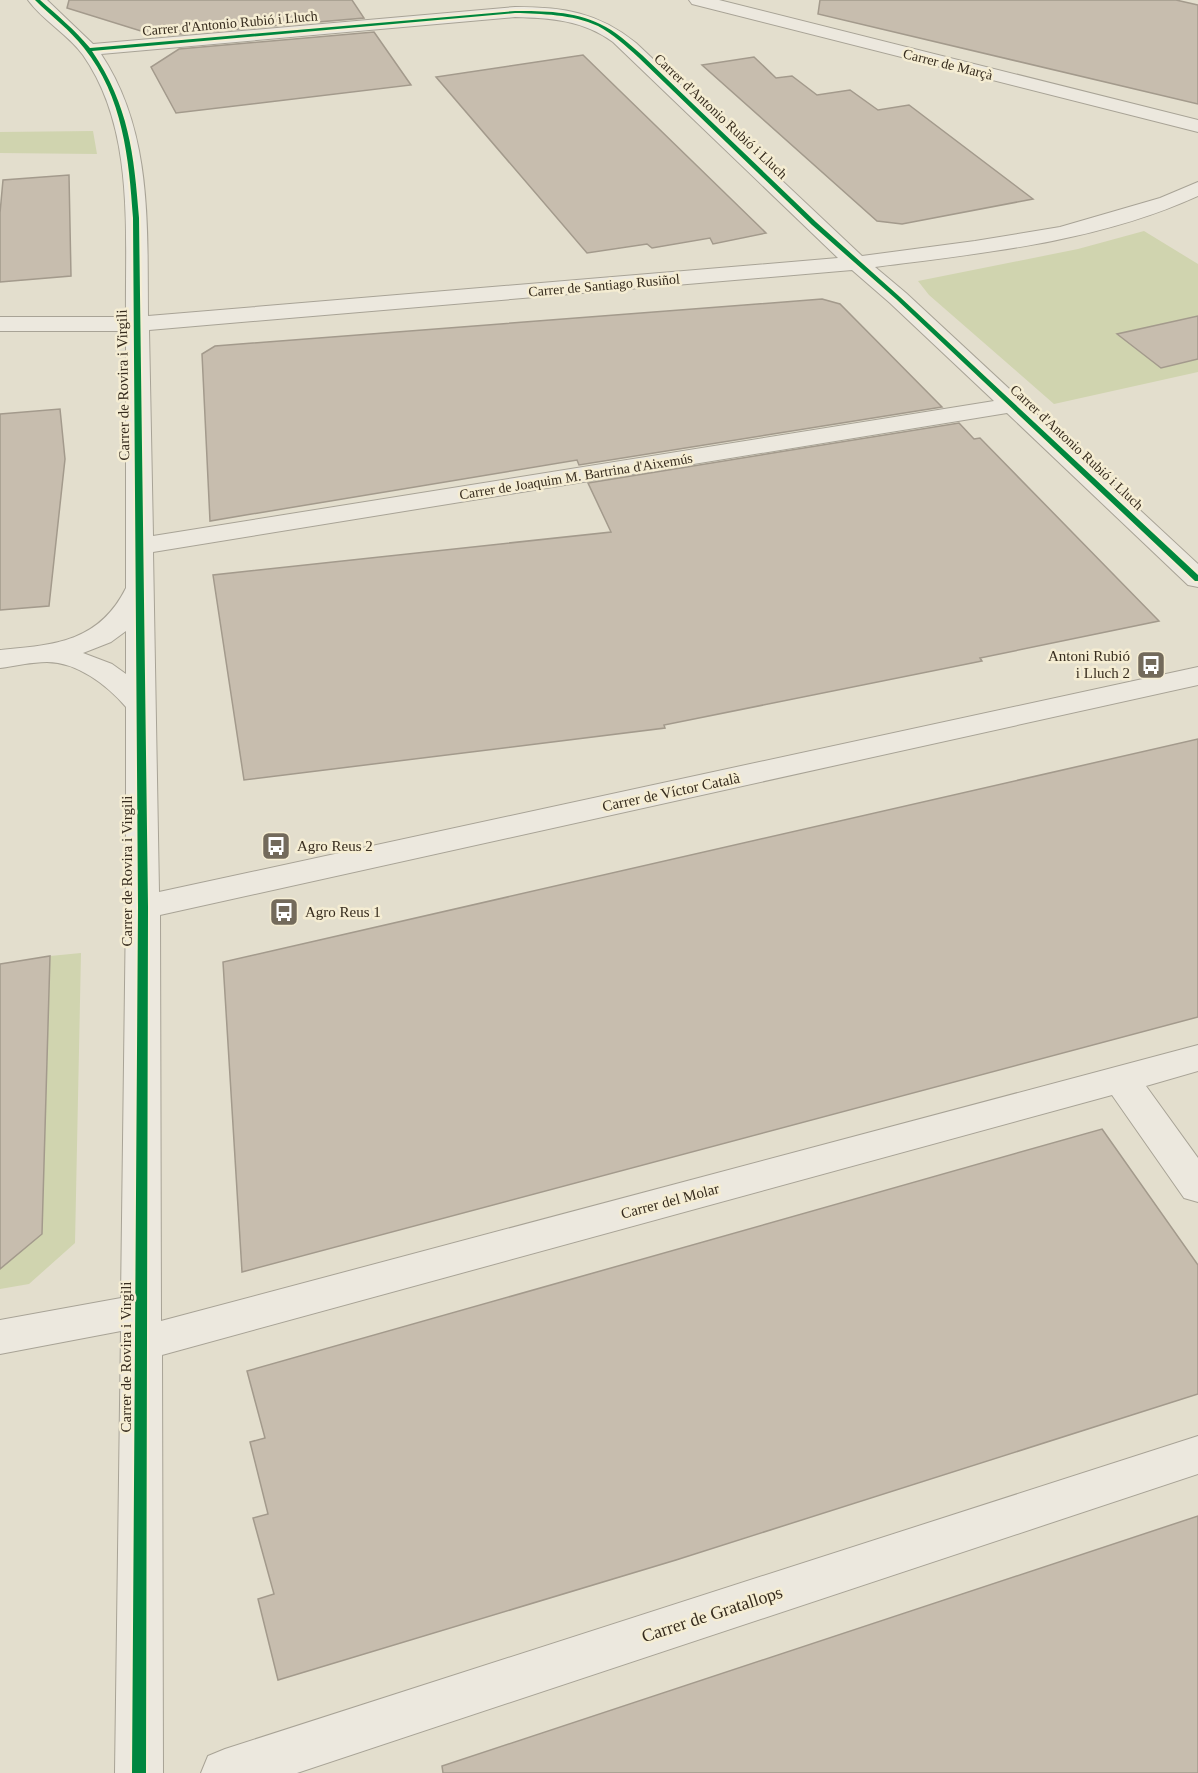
<svg xmlns="http://www.w3.org/2000/svg" width="1198" height="1773" font-family="'Times New Roman',serif">
<style>
.green{fill:#d0d4af}
.building{fill:#c7bdae;stroke:#a39a8c;stroke-width:1.5}
.lines{fill:none;stroke-linecap:round;stroke-linejoin:round}
.street-casing{stroke:#a8a396;stroke-width:2}
.street{fill:#ece8de;fill-rule:evenodd}
.cycleway-casing{stroke:#f5edd3;stroke-width:4}
.cycleway{fill:#00873e;fill-rule:evenodd}
.labels{text-anchor:middle;stroke-width:5;stroke-linejoin:round;paint-order:stroke}
.far-street-label{font-size:14px;fill:#372c1e;stroke:#f5edd3}
.street-label{font-size:15px;fill:#372c1e;stroke:#f5edd3}
.poi-label{font-size:15px;fill:#372c1e;stroke:#f5edd3;text-anchor:start}
.near-street-label{font-size:18px;fill:#372c1e;stroke:#f5edd3}
</style>
<rect width="100%" height="100%" fill="#e3decd"/>
<path class="green" d="M93,131L97,154L0,153V132Z
M1144,231L1198,264V372L1054,404L929,295L918,281L1078,249Z
M81,953L75,1243L29,1284L0,1289V1259L42,1234L50,956Z"/>
<path class="building" d="M69,0H352L364,18L157,36L67,8Z
M820,0H1176L1198,5V104L818,14Z
M374,32L411,85L176,113L151,67L179,49Z
M583,55L766,233L713,244L710,238L652,248L647,244L587,253L436,77Z
M754,57L776,78L792,76L817,95L850,90L878,110L909,105L1033,199L902,224L877,221L702,65Z
M69,175L71,276L0,282V213L3,180Z
M822,299L840,304L942,407L579,465L577,460L210,521L202,354L215,346Z
M1198,316V359L1161,368L1117,334Z
M60,409L65,459L49,606L0,610V414Z
M959,423L974,439L980,438L1159,621L980,658L982,661L664,725L665,728L244,780L213,575L611,532L588,483Z
M1198,739V1017L242,1272L223,962Z
M50,956L42,1234L0,1269V964Z
M1102,1129L1198,1265V1394L676,1560L278,1680L258,1599L274,1594L253,1518L268,1514L250,1442L265,1438L247,1371Z
M1198,1516V1773H443L442,1766Z"/>
<g class="lines">
<g class="street-casing">
<path id="street" d="M28,0H47L93,44L515,7C563,7 598,12 636,43L862,256L975,241L1060,227L1160,198L1198,182V196C1097,242 984,253 875,267L906,293L1198,564V587L1188,585L1007,413L153,552L159,892L1198,667V685L160,915L161,1321L1198,1045V1071L1146,1086L1198,1158V1202L1184,1198L1112,1095L162,1355L163,1773H115L121,1331L0,1354V1320L121,1298L126,907V707C107,685 77,662 47,662C32,662 15,666 0,668V650C55,645 99,642 126,588V331H0V317H126C125,231 135,129 83,55C68,34 43,21 28,0ZM515,17C551,18 583,20 613,42L838,258L148,316C147,227 153,132 101,54ZM852,270L890,303L994,401L153,536L149,330ZM126,631V674L112,664L83,653L111,642Z
M689,0H719L1198,120V132L692,4Z
M1198,1436V1474L297,1773H201L208,1756L225,1749Z"/>
</g>
<use href="#street" class="street"/>
<g class="cycleway-casing">
<path id="cycleway" d="M35,0H40C57,15 75,30 90,48L515,11C543,11 574,11 600,24C616,31 629,44 642,55L816,222L900,297L1198,575V581H1195L896,299L812,225L638,57C626,46 613,34 598,26C572,14 542,14 515,13L92,51C129,106 134,154 139,218L148,907L146,1773H132L138,907L133,218C129,159 123,96 84,48C70,30 51,16 35,0Z"/>
</g>
<use href="#cycleway" class="cycleway"/>
</g>
<defs>
<g id="bus-square" transform="scale(1.5)"><rect x="-9" y="-9" width="18" height="18" rx="4" fill="#736a5b" stroke="#f5edd3"/><path d="M-5-6H5V4H4V6H2V4H-2V6H-4V4H-5ZM-3.5-4V0h7V-4ZM-3.5 1.2v1.5H-2V1.2ZM2 1.2v1.5H3.5V1.2Z" fill="#fff"/></g>
</defs>
<g fill-rule="evenodd">
<use href="#bus-square" x="1151" y="665"/>
<use href="#bus-square" x="276" y="846"/>
<use href="#bus-square" x="284" y="912"/>
</g>
<g class="labels">
<g class="far-street-label">
<text transform="translate(230 23) rotate(-5)" y="5">Carrer d'Antonio Rubió i Lluch</text>
<text transform="translate(948 64) rotate(14)" y="5">Carrer de Marçà</text>
<text transform="translate(721 116) rotate(43)" y="5">Carrer d'Antonio Rubió i Lluch</text>
<text transform="translate(604 285) rotate(-5)" y="5">Carrer de Santiago Rusiñol</text>
<text transform="translate(1077 447) rotate(43)" y="5">Carrer d'Antonio Rubió i Lluch</text>
<text transform="translate(576 476) rotate(-9)" y="5">Carrer de Joaquim M. Bartrina d'Aixemús</text>
</g>
<g class="street-label">
<text transform="translate(123 385) rotate(-91)" y="5">Carrer de Rovira i Virgili</text>
<text transform="translate(671 792) rotate(-12)" y="5">Carrer de Víctor Català</text>
<text transform="translate(127 871) rotate(-90)" y="5">Carrer de Rovira i Virgili</text>
<text transform="translate(670 1201) rotate(-15)" y="5">Carrer del Molar</text>
<text transform="translate(126 1357) rotate(-90)" y="5">Carrer de Rovira i Virgili</text>
</g>
<g class="poi-label">
<text x="1130" y="661" text-anchor="end">Antoni Rubió<tspan x="1130" dy="17">i Lluch 2</tspan></text>
<text x="297" y="851">Agro Reus 2</text>
<text x="305" y="917">Agro Reus 1</text>
</g>
<g class="near-street-label">
<text transform="translate(712 1614) rotate(-18)" y="6">Carrer de Gratallops</text>
</g>
</g>
</svg>
